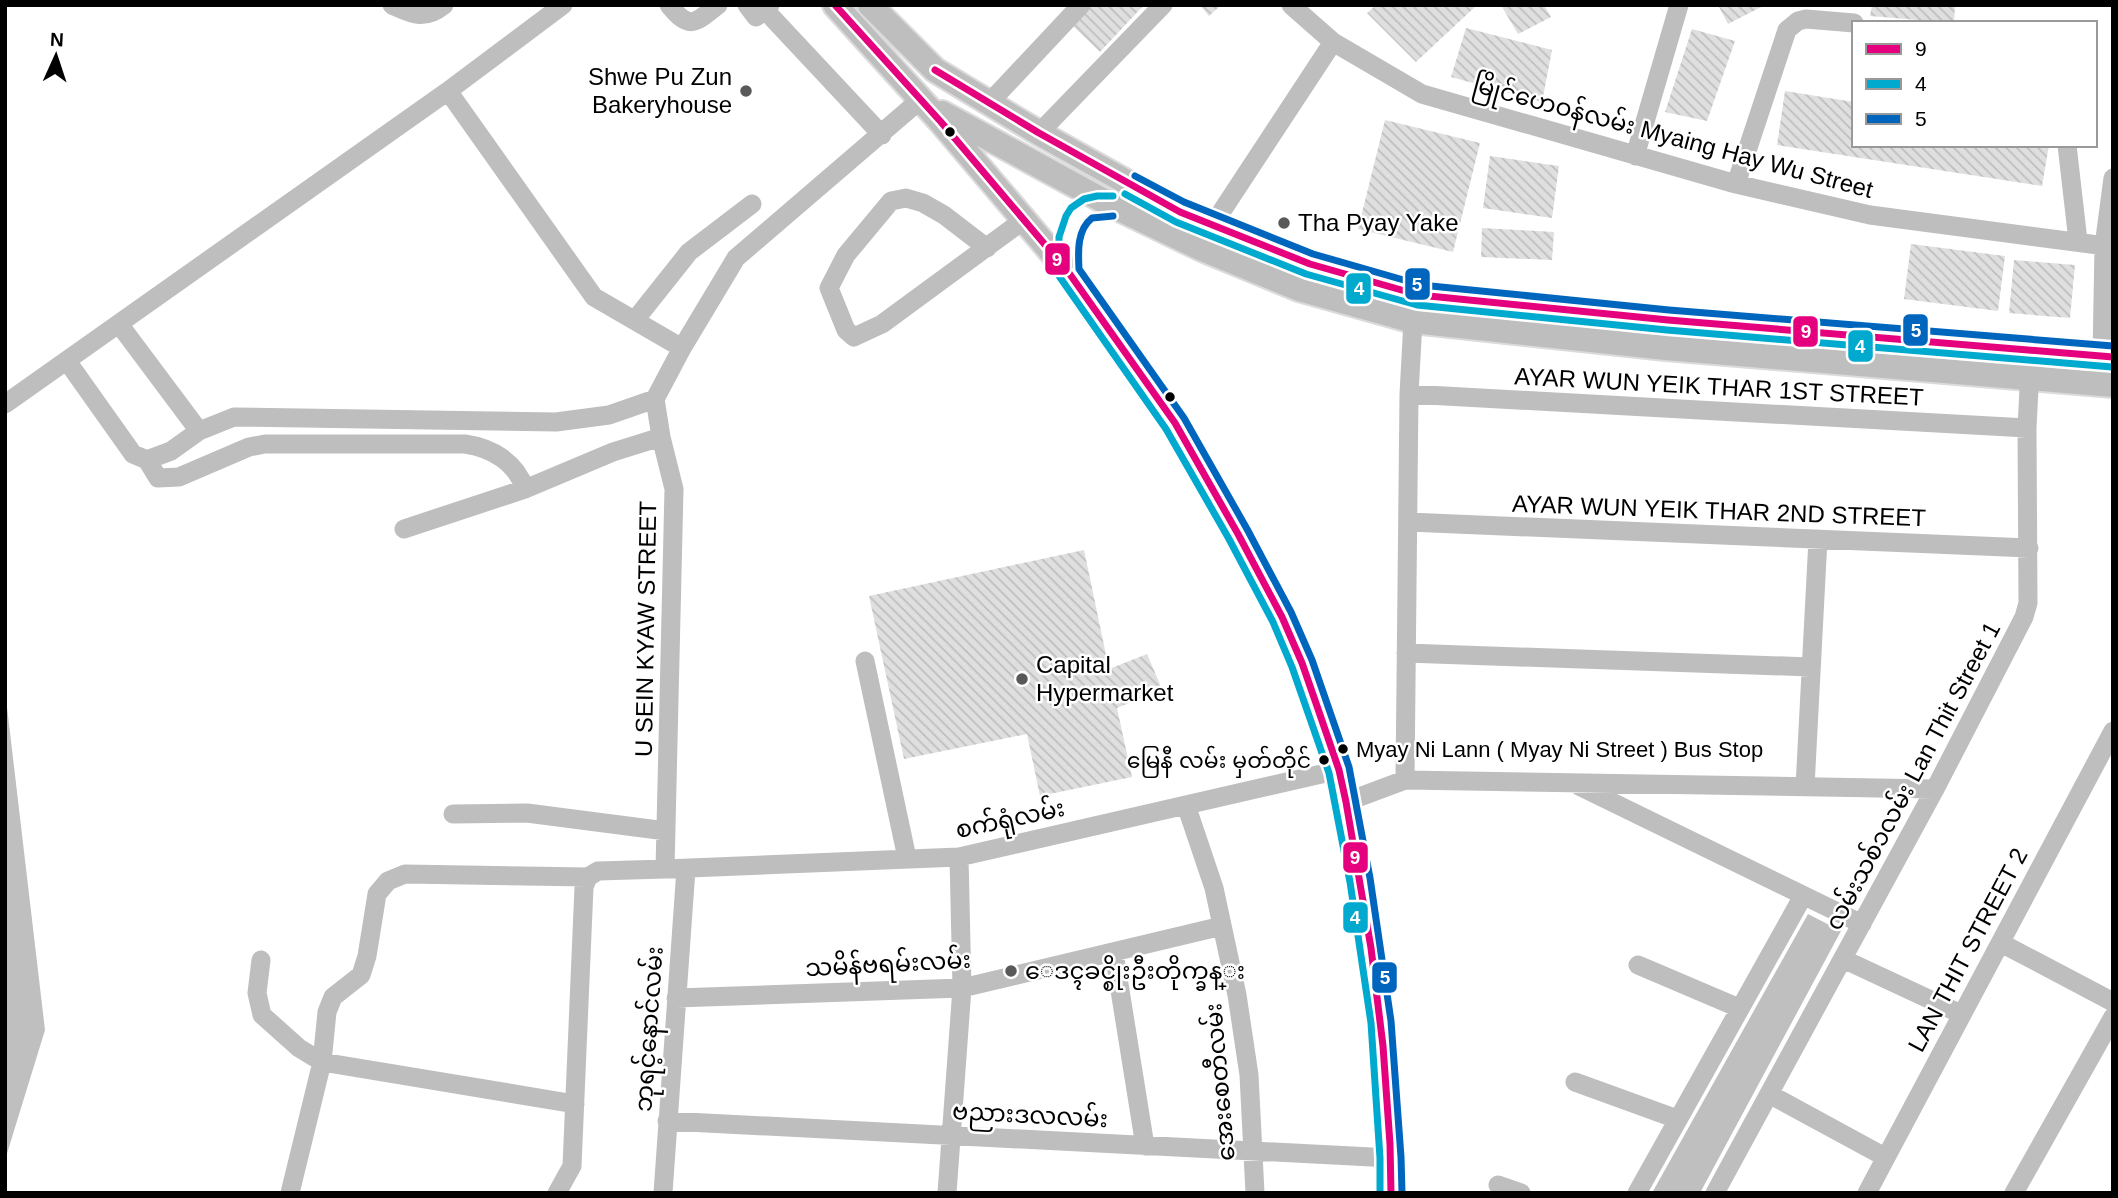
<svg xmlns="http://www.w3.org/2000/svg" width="2118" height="1198" font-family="Helvetica,'Noto Sans Myanmar',sans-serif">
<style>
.water{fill:#bfbfbf}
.building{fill:url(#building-back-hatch)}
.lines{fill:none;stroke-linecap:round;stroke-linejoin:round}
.major-casing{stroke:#dbdbdb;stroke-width:28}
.minor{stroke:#bebebe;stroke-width:19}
.major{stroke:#bebebe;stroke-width:24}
.bus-1-casing{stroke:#fff;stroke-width:12}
.bus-2-casing{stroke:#fff;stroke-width:12}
.bus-3-casing{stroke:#fff;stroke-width:12}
.bus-1{stroke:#e5007d;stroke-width:7}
.bus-2{stroke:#00a9ce;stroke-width:7}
.bus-3{stroke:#0065bd;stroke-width:7}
.poi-dot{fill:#595959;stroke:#fff;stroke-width:2.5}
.bus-dot{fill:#000;stroke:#fff;stroke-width:2.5}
.labels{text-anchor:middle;stroke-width:5;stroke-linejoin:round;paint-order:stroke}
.bus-label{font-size:22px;fill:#000;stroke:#fff;text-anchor:start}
.poi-label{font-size:24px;fill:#000;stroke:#fff;text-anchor:start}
.street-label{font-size:24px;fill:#000;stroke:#fff}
.line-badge{stroke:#fff;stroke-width:2.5}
.badge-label{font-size:19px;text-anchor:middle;font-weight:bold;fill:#fff}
</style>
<defs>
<pattern id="building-back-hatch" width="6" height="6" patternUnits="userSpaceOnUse" patternTransform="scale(1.75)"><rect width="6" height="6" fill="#dfdfdf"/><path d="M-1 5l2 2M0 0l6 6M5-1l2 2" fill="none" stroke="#bebebe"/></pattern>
</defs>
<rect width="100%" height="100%" fill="#fff"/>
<path class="water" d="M5,690L45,1030L5,1160Z
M1808,914L1841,931L1700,1193H1652Z"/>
<path class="building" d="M1089,5H1144L1100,52L1071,24Z
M1200,5H1221L1209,16Z
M1376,5H1477L1416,62L1367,13Z
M1501,5H1544L1551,17L1518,34Z
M1718,5H1765L1728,24Z
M1872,5H1955L1954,23L1870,16Z
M1466,28L1552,50L1542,102L1451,77Z
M1692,29L1735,41L1707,121L1665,112Z
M1785,91L1854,102V145H2049L2042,186L1777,145Z
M1385,120L1480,143L1453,252L1358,229Z
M1490,156L1559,166L1552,218L1483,208Z
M1482,228L1554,232L1552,260L1481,257Z
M1911,244L2005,256L1998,311L1904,299Z
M2014,260L2075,265L2070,318L2009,313Z
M1084,550L1109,669L1147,654L1162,689L1117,708L1132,777L1040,796L1027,734L904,759L869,596Z"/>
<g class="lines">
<g class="major-casing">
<path id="major" d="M835,5L941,122L1069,273L1175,423L1238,534L1282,617L1302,663L1318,709L1339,770L1346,802C1369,931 1392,1062 1391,1193
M870,5L935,70L1039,133L1180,212L1310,264L1419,295L1668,320L2113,357
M942,113L1113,206L1202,249L1299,289L1413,321L1666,348L2113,385"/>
</g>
<path class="minor" d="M392,5C412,14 424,21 444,5
M669,5C690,31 695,23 718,5
M747,5L756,17L770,5
M1291,5L1333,42L1422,94L1736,184L1870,215L2113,247
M765,10L882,135
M448,91L594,297L682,348
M920,100L736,258L682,348L655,399L661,437L674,489L665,869L959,857L1339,770
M990,102L1081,5
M1039,133L1163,5
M2067,145L2078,241
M1635,156L1679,5
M1736,184L1787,30L1798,21L1806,19L1854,23
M1212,226L1333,42
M987,248L944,215L923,203L906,198L891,201L846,255L829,288L846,330L854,337L882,324L1025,219
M635,320L689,252L752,204
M119,324L199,431
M67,361L133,454L147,460L171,451L199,431L234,417L556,422L609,415L655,399
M2100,384L2102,357L2104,246L2113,178
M1409,394L2027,428
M5,404L448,91L563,5
M147,460L158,478L179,477L249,447L265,444H465C492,448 516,462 525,489
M1408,522L2029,548
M404,529L525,489L613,452L661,437
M1406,653L1811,667
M865,661L907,858
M1405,780L1409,394L1413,321L1419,295
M1579,786L1862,924
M1805,787L1818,539
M1346,802L1405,780L1935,789
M1186,805L1214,888L1237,995L1249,1075L1255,1193
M453,814L527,813L666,831
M2001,943L2113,1002
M1114,953L1145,1146
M1843,959L1961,1014
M261,960L257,993L262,1015L299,1048L322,1062L575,1104
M1638,965L1739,1008
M676,998L962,988L1222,926
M1575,1082L1677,1119
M1769,1094L1885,1157
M667,1121L1391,1158
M1498,1185L1521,1193
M290,1193L322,1062L327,1012L333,997L361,975L367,956L377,894L388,881L405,874L588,877
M557,1193L572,1166L584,887L588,877L598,871L665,869
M663,1193L686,869
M947,1193L962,988L959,857
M1637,1193L1803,896
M1715,1193L1935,789L2024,617L2028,603L2027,428L2031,349
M1867,1193L2113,731
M2014,1193L2113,1017"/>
<use href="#major" class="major"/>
<g class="bus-1-casing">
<path id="bus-1" d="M835,5L941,122L1069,273L1175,423L1238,534L1282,617L1302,663L1318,709L1339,770L1346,802L1371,948L1383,1046L1390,1144L1391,1193
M935,70L1039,133L1180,212L1310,264L1419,295L1668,320L2113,357"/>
</g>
<g class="bus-2-casing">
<path id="bus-2" d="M1125,194L1176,222L1306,274L1417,305L1667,330L2112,367
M1113,196H1097L1084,199L1071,208L1066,216L1059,237V276L1166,429L1229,539L1273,622L1292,667L1329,773L1350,882L1371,1023L1380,1158V1193"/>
</g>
<g class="bus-3-casing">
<path id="bus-3" d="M1135,176L1184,202L1313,254L1421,285L1669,310L2113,346
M1113,216L1092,218C1077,230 1078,251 1079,269L1184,418L1247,529L1291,612L1312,660L1349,767L1370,878L1391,1021L1401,1157L1402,1193"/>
</g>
<use href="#bus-1" class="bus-1"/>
<use href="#bus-2" class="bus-2"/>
<use href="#bus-3" class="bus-3"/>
</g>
<g class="poi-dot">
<circle cx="746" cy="91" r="7"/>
<circle cx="1284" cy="223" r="7"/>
<circle cx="1022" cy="679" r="7"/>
<circle cx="1011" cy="971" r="7"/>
</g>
<g class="bus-dot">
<circle cx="950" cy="132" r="6"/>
<circle cx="1170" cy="397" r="6"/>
<circle cx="1343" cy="749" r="6"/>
<circle cx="1324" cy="760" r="6"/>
</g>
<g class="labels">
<g class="bus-label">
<text x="1356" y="757">Myay Ni Lann ( Myay Ni Street ) Bus Stop</text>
<text x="1311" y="768" text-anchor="end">မြေနီ လမ်း မှတ်တိုင်</text>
</g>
<g class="poi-label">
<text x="732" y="85" text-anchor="end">Shwe Pu Zun<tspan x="732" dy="28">Bakeryhouse</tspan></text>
<text x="1298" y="231">Tha Pyay Yake</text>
<text x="1036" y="673">Capital<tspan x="1036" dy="28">Hypermarket</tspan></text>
<text x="1025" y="979">ေဒၚခင္စိုးဦးတိုက္ခန္း</text>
</g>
<g class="street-label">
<text transform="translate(1673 137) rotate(15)" y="8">မြိုင်ဟေဝန်လမ်း Myaing Hay Wu Street</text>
<text transform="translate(1719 387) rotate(3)" y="8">AYAR WUN YEIK THAR 1ST STREET</text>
<text transform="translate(1719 511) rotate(2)" y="8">AYAR WUN YEIK THAR 2ND STREET</text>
<text transform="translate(646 629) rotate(-89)" y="8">U SEIN KYAW STREET</text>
<text transform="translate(1913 776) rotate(-62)" y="8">လမ်းသစ်၁လမ်း Lan Thit Street 1</text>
<text transform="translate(1010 819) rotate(-12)" y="8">စက်ရုံလမ်း</text>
<text transform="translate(1968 950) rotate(-62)" y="8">LAN THIT STREET 2</text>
<text transform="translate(888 964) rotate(-3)" y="8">သမိန်ဗရမ်းလမ်း</text>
<text transform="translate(649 1029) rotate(-86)" y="8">ဘုရင့်နောင်လမ်း</text>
<text transform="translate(1220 1082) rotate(-95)" y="8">အေးစေတီလမ်း</text>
<text transform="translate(1030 1115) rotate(3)" y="8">ဗညားဒလလမ်း</text>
</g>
</g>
<g class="line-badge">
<rect x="1044" y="242" width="27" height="34" rx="7" fill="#e5007d"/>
<rect x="1404" y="267" width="27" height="34" rx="7" fill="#0065bd"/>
<rect x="1345" y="272" width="27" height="33" rx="7" fill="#00a9ce"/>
<rect x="1902" y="313" width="27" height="34" rx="7" fill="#0065bd"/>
<rect x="1792" y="315" width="27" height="33" rx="7" fill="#e5007d"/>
<rect x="1847" y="329" width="27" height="34" rx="7" fill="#00a9ce"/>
<rect x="1342" y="841" width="27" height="33" rx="7" fill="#e5007d"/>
<rect x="1342" y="901" width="27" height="33" rx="7" fill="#00a9ce"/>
<rect x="1371" y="961" width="27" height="33" rx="7" fill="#0065bd"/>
</g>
<g class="badge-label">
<text x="1057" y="266">9</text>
<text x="1417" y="291">5</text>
<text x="1359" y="295">4</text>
<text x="1916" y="337">5</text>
<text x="1806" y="338">9</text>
<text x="1860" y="353">4</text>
<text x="1355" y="864">9</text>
<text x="1355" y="924">4</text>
<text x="1385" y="984">5</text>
</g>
<rect width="2118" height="1198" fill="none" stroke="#000000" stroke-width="14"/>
<rect x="1852" y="21" width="245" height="126" fill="#ffffff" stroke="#999999" stroke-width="2"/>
<rect x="1866" y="44" width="35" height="10" fill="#e5007d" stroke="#999999" stroke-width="2"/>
<text x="1915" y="56" font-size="21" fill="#000000">9</text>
<rect x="1866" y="79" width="35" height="10" fill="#00a9ce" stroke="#999999" stroke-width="2"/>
<text x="1915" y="91" font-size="21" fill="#000000">4</text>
<rect x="1866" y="114" width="35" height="10" fill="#0065bd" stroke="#999999" stroke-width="2"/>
<text x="1915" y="126" font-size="21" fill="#000000">5</text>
<g transform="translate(56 56) rotate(3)" stroke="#ffffff" stroke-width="5" paint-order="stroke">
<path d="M0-5L12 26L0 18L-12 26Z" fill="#000000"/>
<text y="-10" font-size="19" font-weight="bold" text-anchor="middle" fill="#000000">N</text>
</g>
</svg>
